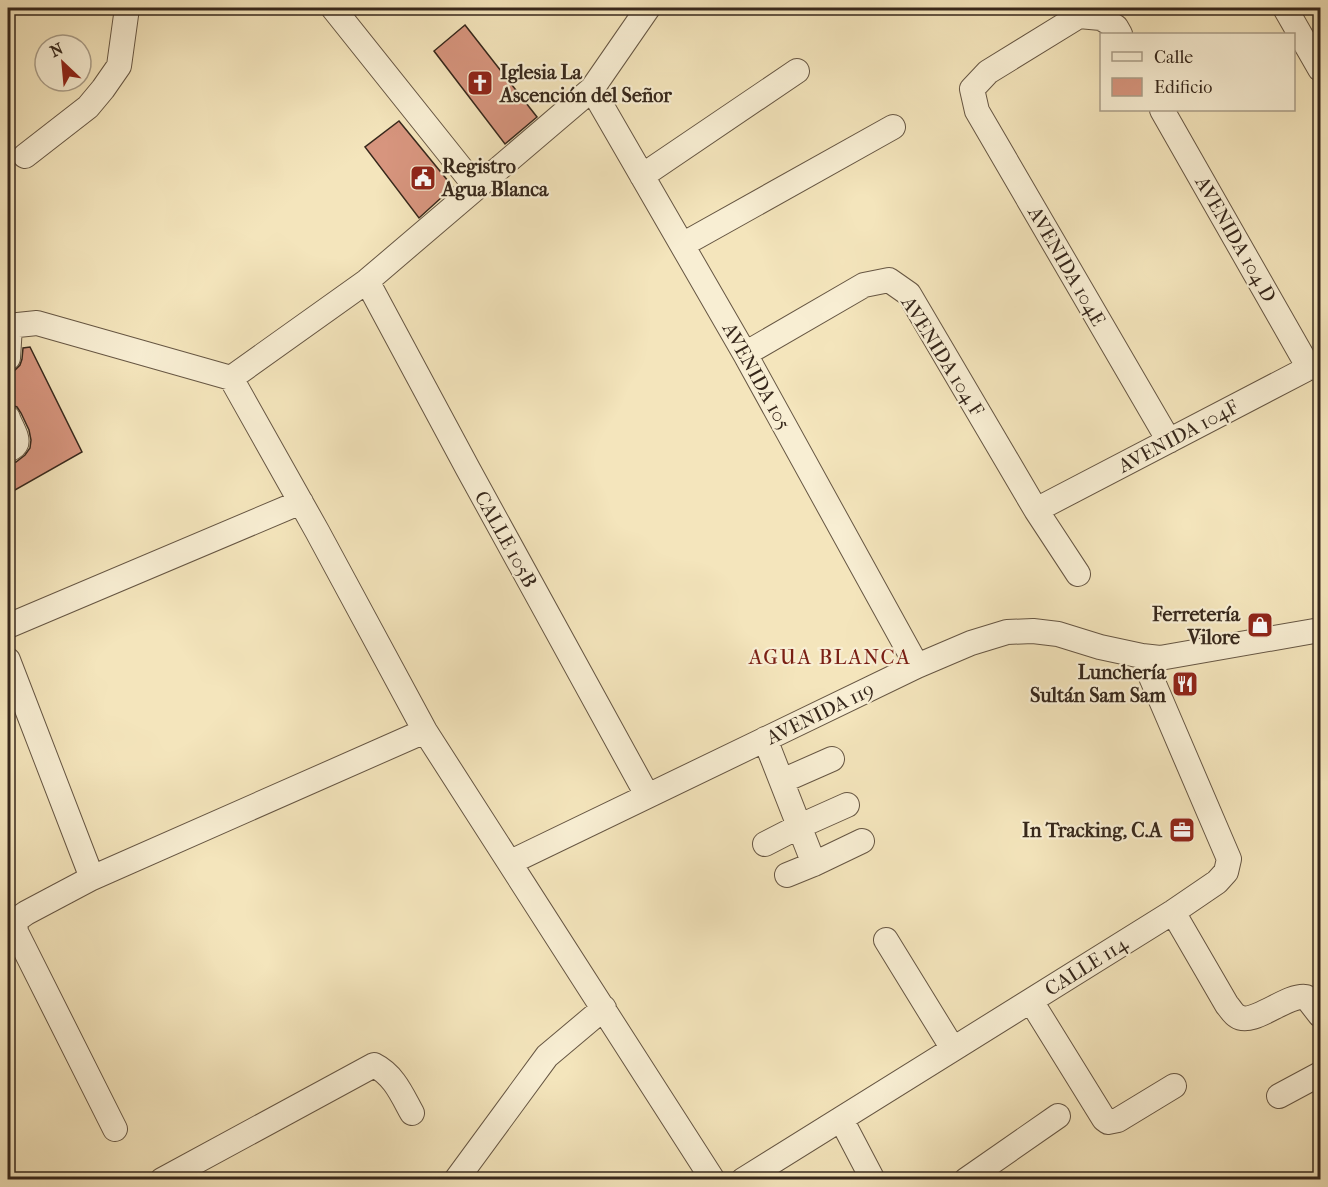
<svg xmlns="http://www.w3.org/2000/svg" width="1328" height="1187" font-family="'IM FELL French Canon',serif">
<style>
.building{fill:#d7957e;stroke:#36271b;stroke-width:1.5}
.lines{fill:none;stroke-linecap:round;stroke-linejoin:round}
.minor-casing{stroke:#665643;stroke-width:26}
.minor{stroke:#f8eed3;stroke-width:24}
.labels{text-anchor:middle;stroke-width:4.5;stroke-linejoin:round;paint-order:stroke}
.poi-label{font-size:20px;font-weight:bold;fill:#36271b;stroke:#f8eed3;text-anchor:end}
.street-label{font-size:20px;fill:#36271b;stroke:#f8eed3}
.neighbourhood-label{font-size:21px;letter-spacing:1.5px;fill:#7a1f14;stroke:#f8eed3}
</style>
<rect width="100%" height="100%" fill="#f4e5bc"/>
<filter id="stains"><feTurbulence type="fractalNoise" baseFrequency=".00333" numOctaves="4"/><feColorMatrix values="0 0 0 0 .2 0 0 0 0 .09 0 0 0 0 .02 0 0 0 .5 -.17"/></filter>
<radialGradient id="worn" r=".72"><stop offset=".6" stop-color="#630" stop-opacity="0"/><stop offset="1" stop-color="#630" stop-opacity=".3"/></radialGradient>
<path class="building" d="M465,25L537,117L505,144L434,51Z
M399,121L453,187L419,218L365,147Z
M30,347L82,452L8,494V464L16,462L25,455L30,448L31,440L29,430L21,413L17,407L8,404V372L15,370L20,365L22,359L23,348Z"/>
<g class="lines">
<g class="minor-casing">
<path id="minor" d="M333,8L476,187
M1285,8L1320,69
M1120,34L1116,27L1101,18L1079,16L988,72L972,89L977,111L1169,441
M592,89L745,354L917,666
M1162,110L1309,368
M25,156L88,107L103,89L119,66L127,8
M642,176L797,71
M682,245L893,127
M367,281L468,469L647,795
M8,326L37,323L231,378L367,281L592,89L648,8
M745,354L864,285L889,280L909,294L1036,510L1078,574
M8,358L10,326
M231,378L317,531L425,731L713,1180
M8,418C10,425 19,438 16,444C15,447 10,449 8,450
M1036,510L1320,362
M8,626L301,502
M8,660L92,878L425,731
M765,739L814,864
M782,781L832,759
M765,844L800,826L847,805
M511,862L917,666L971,643L1007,632L1033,631L1058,634L1100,647L1142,656L1160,658L1320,630
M787,875L814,864L862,841
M92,878L26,913L19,918L14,928L115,1129
M1173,912L1227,1005C1230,1008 1233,1014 1237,1016C1253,1027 1286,994 1306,997L1320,1015
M886,940L953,1049
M1031,1001L1104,1119L1108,1122L1118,1120L1174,1086
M1279,1096L1320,1074
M841,1119L873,1180
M162,1180L374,1065C394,1075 402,1095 412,1113
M456,1180L547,1056L604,1008
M743,1180L1173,912L1217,882L1226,872L1229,859L1142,656
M966,1180L1058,1116"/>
</g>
<use href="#minor" class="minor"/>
</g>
<defs>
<g id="church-square" transform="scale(1.35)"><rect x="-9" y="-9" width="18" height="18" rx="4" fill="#8f2418" stroke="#f8eed3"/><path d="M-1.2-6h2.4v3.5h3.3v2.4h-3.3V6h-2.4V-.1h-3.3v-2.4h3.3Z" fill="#fff"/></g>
<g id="civic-square" transform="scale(1.35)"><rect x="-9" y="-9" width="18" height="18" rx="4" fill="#8f2418" stroke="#f8eed3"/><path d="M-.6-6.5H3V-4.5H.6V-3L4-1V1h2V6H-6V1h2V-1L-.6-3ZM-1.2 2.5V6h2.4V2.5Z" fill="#fff"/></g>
<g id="shop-square" transform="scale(1.35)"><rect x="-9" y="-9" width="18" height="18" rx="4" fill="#8f2418" stroke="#f8eed3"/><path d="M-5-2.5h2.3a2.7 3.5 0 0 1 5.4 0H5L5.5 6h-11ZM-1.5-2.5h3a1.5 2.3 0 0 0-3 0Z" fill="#fff"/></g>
<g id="restaurant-square" transform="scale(1.35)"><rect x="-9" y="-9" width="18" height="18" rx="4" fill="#8f2418" stroke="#f8eed3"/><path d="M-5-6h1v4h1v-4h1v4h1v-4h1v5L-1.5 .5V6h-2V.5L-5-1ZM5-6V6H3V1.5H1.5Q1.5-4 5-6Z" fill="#fff"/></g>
<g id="office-square" transform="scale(1.35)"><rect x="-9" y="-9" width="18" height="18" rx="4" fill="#8f2418" stroke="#f8eed3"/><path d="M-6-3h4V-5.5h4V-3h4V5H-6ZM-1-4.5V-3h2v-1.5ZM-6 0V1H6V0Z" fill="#fff"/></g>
</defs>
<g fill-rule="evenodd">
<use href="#church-square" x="480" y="83"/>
<use href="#civic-square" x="423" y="178"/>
<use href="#shop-square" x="1260" y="625"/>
<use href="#restaurant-square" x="1185" y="684"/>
<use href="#office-square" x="1182" y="830"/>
</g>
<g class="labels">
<g class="poi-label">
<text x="500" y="79" text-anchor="start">Iglesia La<tspan x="500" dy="23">Ascención del Señor</tspan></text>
<text x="442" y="173" text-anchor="start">Registro<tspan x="442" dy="23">Agua Blanca</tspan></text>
<text x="1240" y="621">Ferretería<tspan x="1240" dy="23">Vilore</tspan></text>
<text x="1166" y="679">Lunchería<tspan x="1166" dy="23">Sultán Sam Sam</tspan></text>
<text x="1162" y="837">In Tracking, C.A</text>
</g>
<g class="street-label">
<text transform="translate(1236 239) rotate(60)" y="7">AVENIDA 104 D</text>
<text transform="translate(1067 266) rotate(60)" y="7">AVENIDA 104E</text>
<text transform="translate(943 356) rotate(58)" y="7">AVENIDA 104 F</text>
<text transform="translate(757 376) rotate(61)" y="7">AVENIDA 105</text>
<text transform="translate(1178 436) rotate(-28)" y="7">AVENIDA 104F</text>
<text transform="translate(506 539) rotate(61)" y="7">CALLE 105B</text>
<text transform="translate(820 713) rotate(-26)" y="7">AVENIDA 119</text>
<text transform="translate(1086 966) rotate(-32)" y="7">CALLE 114</text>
</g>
<g class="neighbourhood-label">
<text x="830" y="664">AGUA BLANCA</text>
</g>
</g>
<rect width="1328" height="1187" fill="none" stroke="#f4e5bc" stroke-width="30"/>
<rect x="9" y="9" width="1310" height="1169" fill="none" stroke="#36271b" stroke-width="3"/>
<rect x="15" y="15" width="1298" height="1157" fill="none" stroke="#36271b" stroke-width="1.5"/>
<rect x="1100" y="33" width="195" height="78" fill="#f8eed3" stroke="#aa9e89" stroke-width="1.5"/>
<rect x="1112" y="52" width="30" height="9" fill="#f8eed3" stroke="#aa9e89" stroke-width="1.5"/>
<text x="1154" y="63" font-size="18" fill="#36271b">Calle</text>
<rect x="1112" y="78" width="30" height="18" fill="#d7957e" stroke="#aa9e89" stroke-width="1.5"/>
<text x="1154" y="93" font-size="18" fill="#36271b">Edificio</text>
<g transform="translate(63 63) rotate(334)"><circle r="28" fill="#f8eed3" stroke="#aa9e89" stroke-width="1.5"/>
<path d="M0-4.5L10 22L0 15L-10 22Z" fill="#8f2418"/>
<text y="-9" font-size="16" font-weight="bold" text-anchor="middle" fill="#36271b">N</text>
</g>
<rect width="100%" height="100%" filter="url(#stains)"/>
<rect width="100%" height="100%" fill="url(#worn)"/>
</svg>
